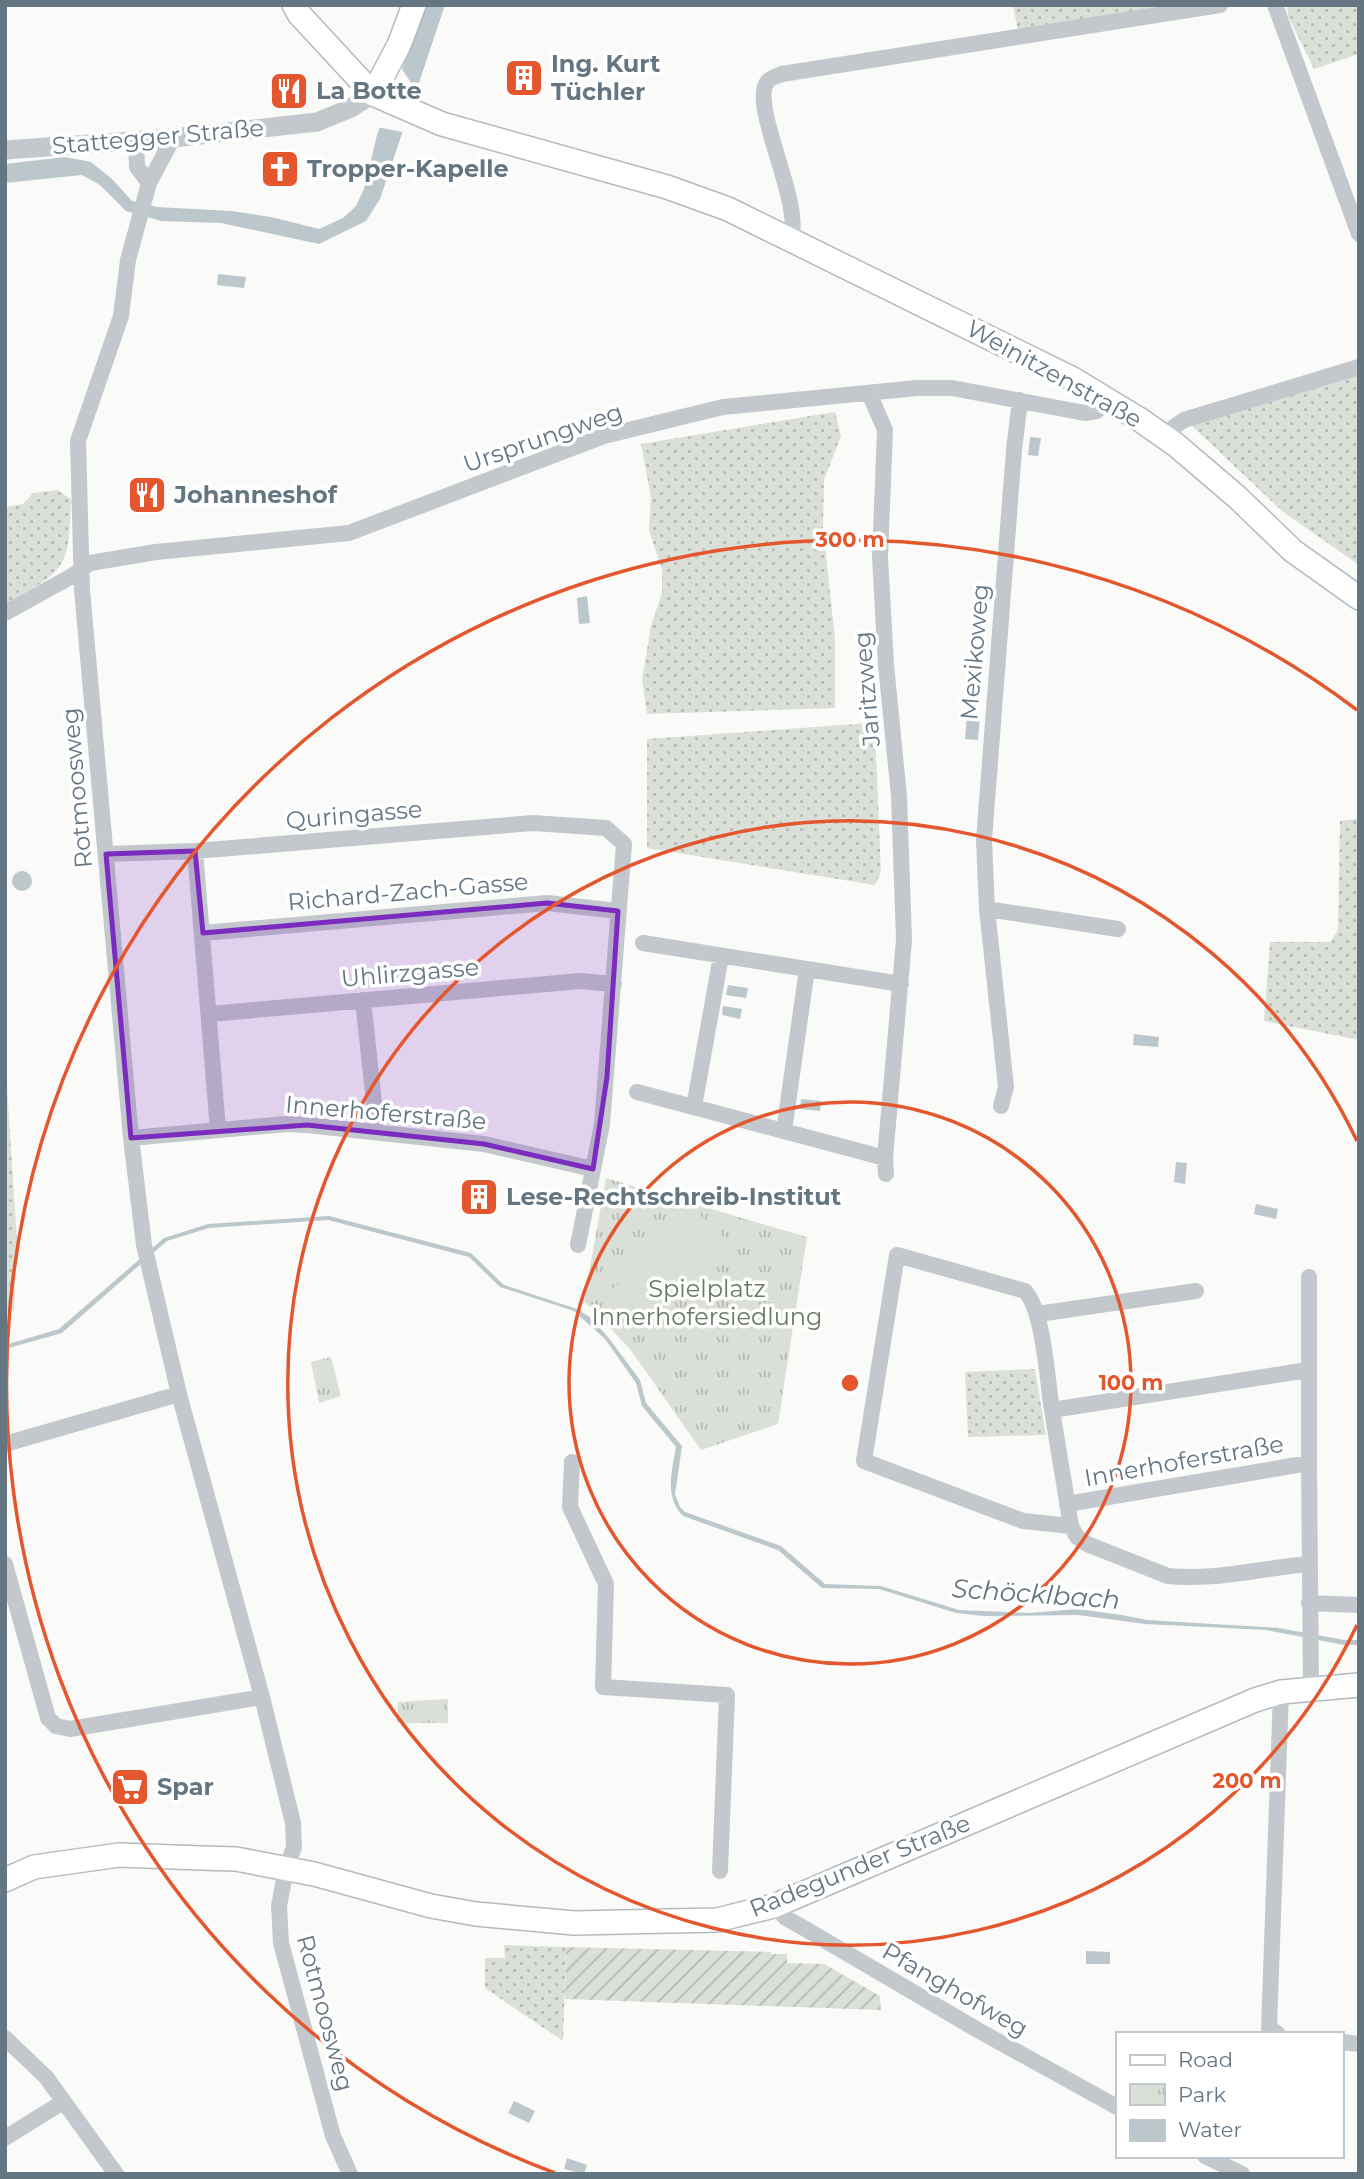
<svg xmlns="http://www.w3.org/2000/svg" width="1364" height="2179" font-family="Montserrat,sans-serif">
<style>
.grass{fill:url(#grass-dots)}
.park{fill:url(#park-tufts)}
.garden{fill:url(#garden-furrows)}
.pitch{fill:#dadfd7}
.water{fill:#bbc7cb}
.pier{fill:#fafaf8}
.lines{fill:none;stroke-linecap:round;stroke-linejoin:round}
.secondary-casing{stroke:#b3babf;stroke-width:26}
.minor{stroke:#c3c8cc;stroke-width:16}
.tertiary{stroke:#c3c8cc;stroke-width:19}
.secondary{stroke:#fff;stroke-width:23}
.marked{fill:#7b2cbf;fill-opacity:0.2;stroke:#7b2cbf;stroke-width:5;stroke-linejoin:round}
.ring{fill:none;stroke:#e4572e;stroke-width:3.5}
.labels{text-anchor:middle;stroke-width:7;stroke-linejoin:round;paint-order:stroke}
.poi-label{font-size:24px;font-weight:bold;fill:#657683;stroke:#fff;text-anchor:start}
.street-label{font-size:24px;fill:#657683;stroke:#fff}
.park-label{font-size:24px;fill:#687a64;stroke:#fff}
.water-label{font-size:26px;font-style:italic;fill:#60757c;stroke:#fff}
.centre{fill:#e4572e;stroke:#fff;stroke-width:3.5}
.ring-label{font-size:21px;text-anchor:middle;font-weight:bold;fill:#e4572e;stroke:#fff;stroke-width:7;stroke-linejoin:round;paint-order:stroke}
</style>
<defs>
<pattern id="grass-dots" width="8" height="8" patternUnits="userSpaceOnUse" patternTransform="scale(1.75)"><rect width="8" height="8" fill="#dadfd7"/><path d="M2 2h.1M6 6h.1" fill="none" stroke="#b4b9b4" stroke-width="1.8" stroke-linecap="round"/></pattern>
<pattern id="park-tufts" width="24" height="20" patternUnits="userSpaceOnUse" patternTransform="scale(1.75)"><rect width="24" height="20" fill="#dadfd7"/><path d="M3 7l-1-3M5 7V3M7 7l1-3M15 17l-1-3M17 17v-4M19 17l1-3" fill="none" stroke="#b4b9b4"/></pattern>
<pattern id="garden-furrows" width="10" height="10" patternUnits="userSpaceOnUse" patternTransform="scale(1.75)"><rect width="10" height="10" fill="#dadfd7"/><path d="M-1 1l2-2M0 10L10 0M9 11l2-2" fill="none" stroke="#b4b9b4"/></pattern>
</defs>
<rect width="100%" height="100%" fill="#fafaf8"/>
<path class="grass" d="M1013,5H1150L1151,8L1018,31Z
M1359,5V54L1314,69L1288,16L1287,6Z
M1359,375V565L1282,511L1191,425Z
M835,412L841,436L824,480L823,527L835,639V708L647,714L642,679L651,626L662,593V570L649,530L651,497L641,444Z
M57,490L71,499C69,571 66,569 5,605V507L23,504L33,493Z
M871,723L875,731L881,872L875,885L647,848V739Z
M1359,819V1040L1264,1021L1270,942H1330L1338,930L1340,821Z
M5,1056L17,1241L14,1310L5,1316Z
M1035,1369L1046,1435L968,1437L965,1372Z
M504,1945L566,1947L563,2041L485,1988V1958H505Z"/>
<path class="park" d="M606,1178L807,1237L778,1424L701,1450L630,1349L584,1301Z
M331,1357L341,1396L319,1403L311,1362Z
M448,1699V1723H397L398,1702Z"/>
<path class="garden" d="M566,1947L771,1952V1954H787V1963L824,1964L880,1996L881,2010L565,1999Z"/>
<path class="pitch" d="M689,1205L727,1240L650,1325L612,1290Z"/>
<path class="water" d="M426,5H445L380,199L366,221L319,244L221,223L161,221L126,211L100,185L82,175L5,183V164L65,157L91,162L112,179L132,201L157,207L232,211L271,217L319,229L343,218L356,206L364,189L377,135Z
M218,274L246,277L244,288L217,285Z
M1030,437L1041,438L1038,456L1028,455Z
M587,596L590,623L579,624L577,598Z
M967,715L980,716L978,740L965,739Z
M12 881a10 10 0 1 1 20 0a10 10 0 1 1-20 0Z
M728,985L748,988L746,998L726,995Z
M723,1006L742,1009L740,1019L722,1015Z
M1134,1034L1159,1037L1158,1047L1133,1045Z
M801,1099L821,1101L820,1111L800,1109Z
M1176,1162L1187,1163L1185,1184L1174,1182Z
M1256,1204L1278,1209L1276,1219L1254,1214Z
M329,1216L471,1253L504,1285L577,1309L591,1318L608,1337L640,1380L646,1403L682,1446L675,1494L680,1507L685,1512L781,1546L825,1584L881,1586L959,1610L1029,1613L1078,1609L1122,1615L1147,1620L1279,1628L1344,1640H1359V1645H1344L1266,1630L1145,1624L1078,1615L984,1616L956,1613L879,1589L822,1588L778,1550L683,1516C664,1497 672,1471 676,1447L642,1406L636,1383L605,1339L574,1311L500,1287L469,1257L328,1220L209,1228L167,1241L62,1333L5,1349V1345L59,1329L164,1238L208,1224Z
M1086,1951L1110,1952V1964H1086Z
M514,2101L535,2111L529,2123L508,2113Z
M567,2158L587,2165L584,2174L564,2169Z"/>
<path class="pier" d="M400,66L419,95L407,133L377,127Z"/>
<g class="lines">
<g class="secondary-casing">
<path id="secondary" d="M294,5L299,14L373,94L442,124L667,187L728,209L1073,379L1139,419L1176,445L1237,497L1293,551L1359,598
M373,94L399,45L414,5
M5,1880L34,1867L119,1855L201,1858L236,1859L314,1874L431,1906L476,1914L574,1923L717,1920L774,1906L1255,1700L1281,1692L1359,1685"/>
</g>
<path class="minor" d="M1275,5L1359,234
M173,138L149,183L128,260L121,316L78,441L82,590L131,1138L144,1245L179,1394L262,1697L293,1823L294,1847L286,1869L279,1906L281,1943L333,2136L350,2174
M136,140L137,167L149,183
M791,238C803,202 748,102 768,81C771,77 778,76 782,74L1220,5
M869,393L885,430L880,557L886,665L899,796L904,940L885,1158L886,1174
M1165,437L1174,427L1184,420L1359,367
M5,613L72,576L90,563L156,552L349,533L604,436L723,407L917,388H952L1085,413L1097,411L1104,398
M195,851L218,1130
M106,854L195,851L533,823L606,828L624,844L602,1124L578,1245
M987,909L1118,929
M203,933L547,903L618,911
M643,943L901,984
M363,1000L376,1121L374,1132
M210,1014L580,981L614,984
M637,1092L885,1158
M1001,1106L1006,1087L987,909L984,840L1014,450L1020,400
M694,1107L721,956
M784,1131L807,969
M131,1138L286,1124L307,1125L484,1144L593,1169
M1038,1314L1196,1291
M1052,1410L1071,1526L1077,1537L1087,1544L1168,1576C1215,1581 1262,1568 1309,1564
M5,1444L179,1394
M572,1462L570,1507L606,1584L603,1687L727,1695L720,1871
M1309,1463L1311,1688
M1067,1504L1309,1463V1277
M1071,1526L1023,1521L864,1461L897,1255L1025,1291C1044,1312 1047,1380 1052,1410L1308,1370
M5,1564L48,1718L56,1726L70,1729L262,1697
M1309,1603L1359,1605
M774,1906L786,1918L802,1927L976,2029L1117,2107
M1278,2034L1269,2028L1281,1692
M5,2038L46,2077L116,2174
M1341,2042L1359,2044
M5,2138L63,2102
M1205,2156L1242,2174"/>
<path class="tertiary" d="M5,150L173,138L317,122L351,108L373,94"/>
<use href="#secondary" class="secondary"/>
</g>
<path class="marked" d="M195,851L203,933L547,903L618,911L607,1077L593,1169L484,1144L307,1125L131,1138L106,854Z"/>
<g class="ring">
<circle cx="850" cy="1383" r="281"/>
<path d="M1357 1625A562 562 0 1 1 1357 1141"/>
<path d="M555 2173A843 843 0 1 1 1357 710"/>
</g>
<defs>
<g id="building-square" transform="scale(2.0125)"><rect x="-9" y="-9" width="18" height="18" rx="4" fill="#e4572e" stroke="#fff"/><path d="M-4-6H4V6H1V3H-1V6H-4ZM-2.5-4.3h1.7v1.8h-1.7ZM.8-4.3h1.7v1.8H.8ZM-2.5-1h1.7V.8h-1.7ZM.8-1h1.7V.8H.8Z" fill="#fff"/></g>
<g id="restaurant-square" transform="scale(2.0125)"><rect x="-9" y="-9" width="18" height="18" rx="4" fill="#e4572e" stroke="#fff"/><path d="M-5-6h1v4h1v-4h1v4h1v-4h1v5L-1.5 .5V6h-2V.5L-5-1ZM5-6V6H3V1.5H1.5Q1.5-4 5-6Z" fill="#fff"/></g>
<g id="church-square" transform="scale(2.0125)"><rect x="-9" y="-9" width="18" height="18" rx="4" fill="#e4572e" stroke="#fff"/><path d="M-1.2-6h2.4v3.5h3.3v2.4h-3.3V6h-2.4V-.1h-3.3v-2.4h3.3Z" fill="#fff"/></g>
<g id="supermarket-square" transform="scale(2.0125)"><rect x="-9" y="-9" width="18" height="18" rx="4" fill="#e4572e" stroke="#fff"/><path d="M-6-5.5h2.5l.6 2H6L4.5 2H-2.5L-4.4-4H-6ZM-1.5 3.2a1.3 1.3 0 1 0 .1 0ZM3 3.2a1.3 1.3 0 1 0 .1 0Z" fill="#fff"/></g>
</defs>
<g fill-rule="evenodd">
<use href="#building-square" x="524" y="78"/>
<use href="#restaurant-square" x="289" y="91"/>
<use href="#church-square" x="280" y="169"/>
<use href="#restaurant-square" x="147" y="495"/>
<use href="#building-square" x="479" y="1197"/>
<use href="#supermarket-square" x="130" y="1787"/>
</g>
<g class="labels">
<g class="poi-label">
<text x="551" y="72">Ing. Kurt<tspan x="551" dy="28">Tüchler</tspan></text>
<text x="316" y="99">La Botte</text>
<text x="307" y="177">Tropper-Kapelle</text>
<text x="174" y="503">Johanneshof</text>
<text x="506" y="1205">Lese-Rechtschreib-Institut</text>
<text x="157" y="1795">Spar</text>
</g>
<g class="street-label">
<text transform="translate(158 137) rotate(-5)" y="8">Stattegger Straße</text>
<text transform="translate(1054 374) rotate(29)" y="8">Weinitzenstraße</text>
<text transform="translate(543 438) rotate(-19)" y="8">Ursprungweg</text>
<text transform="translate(975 652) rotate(-85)" y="8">Mexikoweg</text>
<text transform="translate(867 689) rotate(-95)" y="8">Jaritzweg</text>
<text transform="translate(77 788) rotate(-95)" y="8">Rotmoosweg</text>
<text transform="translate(354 815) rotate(-5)" y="8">Quringasse</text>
<text transform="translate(408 892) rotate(-5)" y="8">Richard-Zach-Gasse</text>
<text transform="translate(410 973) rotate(-5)" y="8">Uhlirzgasse</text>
<text transform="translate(386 1113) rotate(5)" y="8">Innerhoferstraße</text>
<text transform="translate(1184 1461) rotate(-10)" y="8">Innerhoferstraße</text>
<text transform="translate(860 1866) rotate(-22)" y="8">Radegunder Straße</text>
<text transform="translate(955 1990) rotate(30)" y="8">Pfanghofweg</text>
<text transform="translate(325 2013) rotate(75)" y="8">Rotmoosweg</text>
</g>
<g class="park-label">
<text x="707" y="1297">Spielplatz<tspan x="707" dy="28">Innerhofersiedlung</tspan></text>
</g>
<g class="water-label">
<text transform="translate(1036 1594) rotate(4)" y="9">Schöcklbach</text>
</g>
</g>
<circle cx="850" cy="1383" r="10" class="centre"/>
<g class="ring-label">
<text x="850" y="547">300 m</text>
<text x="1131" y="1390">100 m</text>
<text x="1247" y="1788">200 m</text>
</g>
<rect width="1364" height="2179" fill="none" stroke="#657683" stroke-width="14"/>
<rect x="1116" y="2032" width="228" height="126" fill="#ffffff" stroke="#c1c8cd" stroke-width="2"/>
<rect x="1130" y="2055" width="35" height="10" fill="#ffffff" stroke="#c1c8cd" stroke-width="2"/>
<text x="1178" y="2067" font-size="21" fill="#657683">Road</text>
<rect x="1130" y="2084" width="35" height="21" fill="url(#park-tufts)" stroke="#c1c8cd" stroke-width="2"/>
<text x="1178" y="2102" font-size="21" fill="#657683">Park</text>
<rect x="1130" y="2120" width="35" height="21" fill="#bbc7cb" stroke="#c1c8cd" stroke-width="2"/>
<text x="1178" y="2137" font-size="21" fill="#657683">Water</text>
</svg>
